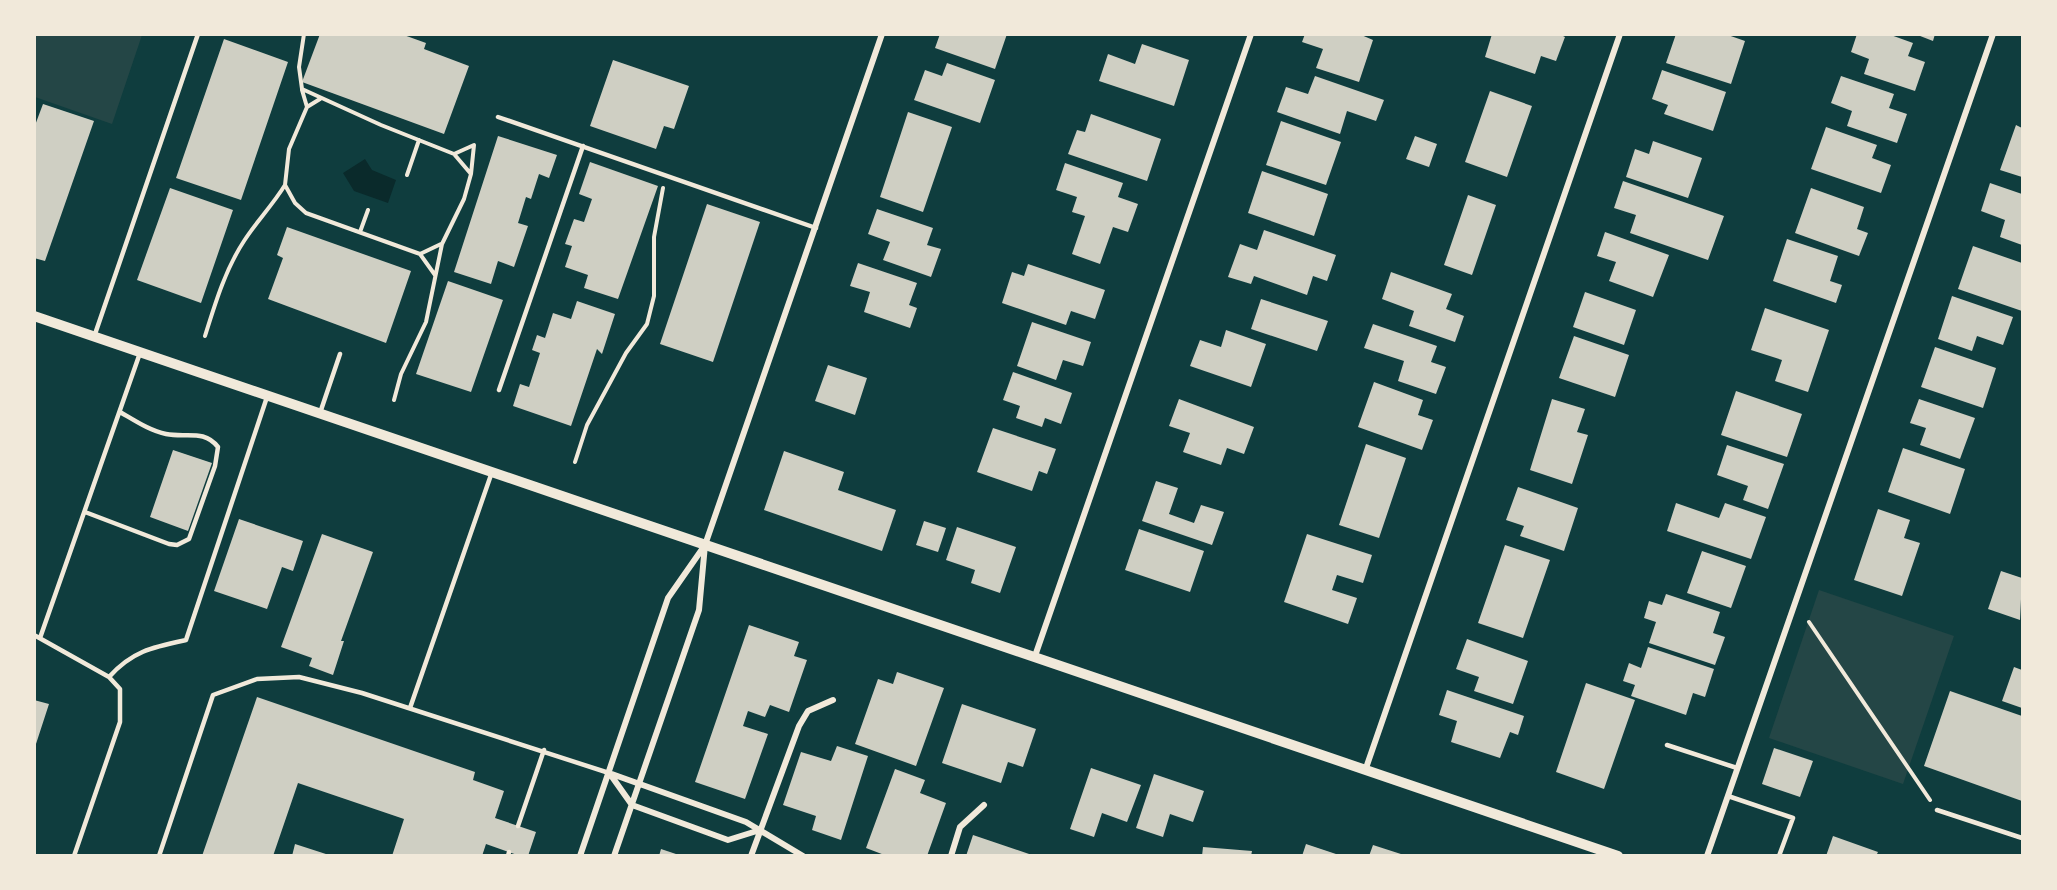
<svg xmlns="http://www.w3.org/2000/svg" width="2057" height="890" font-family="'Asap Condensed',sans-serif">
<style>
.green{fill:#244646}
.water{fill:#0a2a2b}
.building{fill:#cfcfc3}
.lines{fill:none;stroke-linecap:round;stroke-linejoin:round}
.path{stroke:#f1e9da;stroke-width:4}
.service{stroke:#f1e9da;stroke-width:4.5}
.minor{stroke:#f1e9da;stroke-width:6}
.tertiary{stroke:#f1e9da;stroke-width:10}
</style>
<rect width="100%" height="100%" fill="#0f3d3e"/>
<path class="green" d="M35,34L142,35L112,124L35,97Z
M1819,590L1954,636L1903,784L1769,738Z"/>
<path class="water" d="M365,159L372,170L396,180L388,203L354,191L343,173Z"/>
<path class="building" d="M320,34H401L426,43L424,49L469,66L444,134L302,82Z
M940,34H1007L995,69L935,48Z
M1305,34H1359L1373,40L1359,82L1316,68L1323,49L1302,42Z
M1492,34H1559L1565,37L1556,61L1541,56L1535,74L1485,57Z
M1676,34H1725L1745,41L1731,84L1666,63Z
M1857,34H1888L1913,43L1908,56L1925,62L1915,91L1864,74L1869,59L1851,52Z
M1915,34H1935L1933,41Z
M224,39L288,62L241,200L176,178Z
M1142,44L1189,60L1174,106L1099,81L1108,54L1135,64Z
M613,60L689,86L674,129L664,126L656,149L590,126Z
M947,63L995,80L980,123L914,100L925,70L942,76Z
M1662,70L1726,92L1713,131L1664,114L1668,105L1652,99Z
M1315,76L1384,100L1376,121L1347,111L1340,134L1277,112L1286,87L1308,94Z
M1841,76L1894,94L1889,108L1907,114L1897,143L1847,126L1852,111L1831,103Z
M1490,91L1532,106L1507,177L1465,162Z
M43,104L94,121L45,261L34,258V128Z
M908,112L952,127L923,212L880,197Z
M1091,114L1161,139L1147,181L1068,154L1077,130L1085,132Z
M1281,121L1341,142L1326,185L1266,165Z
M2016,125L2022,128V177L2000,170Z
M1826,127L1877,145L1872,158L1891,165L1881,193L1811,169Z
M498,136L557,155L549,178L539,174L531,199L526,197L518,223L528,226L514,267L498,261L491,284L454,272Z
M1415,136L1437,144L1429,167L1406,159Z
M1653,141L1702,158L1688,198L1626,177L1635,149L1649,154Z
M590,162L658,186L618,299L584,288L588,275L565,267L572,246L565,244L574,219L584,222L592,199L579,194Z
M1065,163L1123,183L1118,197L1138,204L1128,232L1113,227L1100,264L1072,254L1085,216L1072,212L1077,197L1056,190Z
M1262,171L1328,194L1314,236L1248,213Z
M1623,181L1724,216L1708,260L1630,233L1636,215L1614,208Z
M1990,183L2022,194V245L2000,237L2005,220L1981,211Z
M170,188L233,210L201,303L137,280Z
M1811,188L1864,207L1857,229L1868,233L1859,256L1795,233Z
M1468,195L1496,205L1472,275L1444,265Z
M707,204L760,222L713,362L660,344Z
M877,209L933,228L927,245L941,249L931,277L883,260L890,242L868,234Z
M287,227L411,271L386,343L268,299L283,258L277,255Z
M1264,230L1336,255L1327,281L1313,276L1307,295L1254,276L1251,284L1228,277L1240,244L1257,250Z
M1605,232L1669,255L1653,297L1609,281L1616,262L1597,256Z
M1787,239L1838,256L1830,281L1842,285L1836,303L1773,281Z
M1973,246L2022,263V311L1958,289Z
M858,263L917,283L909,305L917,308L910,328L864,312L870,292L850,286Z
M1028,264L1105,290L1095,319L1071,311L1066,325L1002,303L1012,272L1024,276Z
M1391,272L1452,294L1446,309L1464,316L1455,342L1409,326L1414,311L1382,299Z
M448,281L503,300L471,392L416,374Z
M1585,292L1636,310L1624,345L1573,327Z
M1952,296L2013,317L2003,345L1977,336L1972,351L1938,339Z
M1261,299L1328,321L1317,351L1251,329Z
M577,301L615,314L602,354L597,349L571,426L513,406L520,384L529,387L540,353L532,350L537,335L545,338L553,313L571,319Z
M1765,308L1829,330L1808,392L1775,381L1782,360L1751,350Z
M1032,322L1091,342L1083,366L1063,360L1056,380L1017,366Z
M1373,324L1437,346L1431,362L1446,367L1436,394L1398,381L1404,361L1364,348Z
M1226,330L1266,344L1251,387L1190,366L1200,340L1221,347Z
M1574,336L1629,355L1615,397L1559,378Z
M1935,347L1996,368L1983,408L1921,387Z
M828,365L867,378L855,415L815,401Z
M1013,372L1072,393L1061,424L1045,418L1042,427L1016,418L1020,406L1003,400Z
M1374,382L1423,400L1418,415L1433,420L1422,450L1358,427Z
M1736,391L1802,414L1787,457L1721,435Z
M1179,399L1254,427L1244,454L1227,448L1221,465L1183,452L1190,433L1169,426Z
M1552,399L1585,409L1577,432L1588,435L1572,484L1530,470Z
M1919,399L1975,418L1960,459L1920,445L1926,428L1910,423Z
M993,428L1056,449L1047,474L1039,471L1032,491L977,472Z
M1366,444L1406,458L1379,538L1339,525Z
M1727,445L1784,464L1768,509L1743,500L1748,486L1717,475Z
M1903,448L1965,469L1950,514L1888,492Z
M173,450L212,463L188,531L150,517Z
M784,451L844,472L838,490L896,510L882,551L764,510Z
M1156,481L1178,488L1169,514L1194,523L1201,505L1224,512L1212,545L1142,521Z
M1518,487L1578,508L1564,551L1520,536L1524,526L1506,520Z
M1676,503L1719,518L1725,503L1766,517L1751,559L1667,531Z
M1878,509L1910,520L1904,538L1920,543L1902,596L1854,580Z
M239,519L303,541L293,571L282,567L267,609L214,591Z
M924,521L946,528L938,552L916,545Z
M957,527L1016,547L1000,593L971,583L975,570L946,560Z
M1139,529L1204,551L1190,592L1125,570Z
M322,534L373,552L341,641H344L333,675L309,666L312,658L281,647Z
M1307,534L1372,555L1363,583L1337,575L1332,590L1357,598L1348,624L1284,602Z
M1505,545L1550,560L1523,638L1478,623Z
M1702,551L1746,566L1731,608L1687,593Z
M2001,571L2022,578L2020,620L1988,609Z
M1666,594L1720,612L1713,633L1725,637L1715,665L1649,643L1656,622L1644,618L1649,601L1662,605Z
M749,625L799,642L794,656L807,660L789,712L770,705L765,717L748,711L743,726L768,734L745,799L695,782Z
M1467,639L1528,661L1513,704L1474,691L1479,677L1456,669Z
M1648,647L1714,669L1705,697L1693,693L1686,715L1631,696L1635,685L1623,681L1629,663L1641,668Z
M2014,667L2022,670V708L2002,701Z
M897,672L944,688L916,766L855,744L878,679L893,684Z
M1586,683L1635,700L1604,789L1556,772Z
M1447,690L1524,716L1518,735L1510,732L1500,758L1451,742L1457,721L1439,715Z
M1950,691L2022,716V801L1924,766Z
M257,697L475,772L473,780L504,791L495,818L536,832L528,856H520L486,844L482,856H392L404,819L298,783L273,856H202Z
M34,700L49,704L35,747H34Z
M962,704L1036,729L1023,767L1008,762L1001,783L942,763Z
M837,746L868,756L841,840L812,830L816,816L783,805L801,752L831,761Z
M1774,748L1813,761L1800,797L1762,784Z
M1091,768L1141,785L1127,822L1102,813L1094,837L1070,829Z
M895,769L925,780L920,793L946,803L927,856H887L866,848Z
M1154,774L1204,791L1193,822L1170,814L1163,837L1136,828Z
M973,835L1032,855V856H966Z
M1833,836L1878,852L1876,856H1826Z
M295,844L329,855V856H292Z
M1306,844L1339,855V856H1302Z
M1373,845L1404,855V856H1369Z
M1203,847L1252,851L1251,856H1202Z
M661,849L679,855V856H659Z"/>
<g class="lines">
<path class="path" d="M304,34L299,67L302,89L381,125L454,154L471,174L464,199L442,244L426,322L401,374L394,400
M302,90L307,107
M320,99L307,107L289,149L285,185L295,203L306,213L420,254
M454,154L474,145L471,174
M407,175L419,140
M360,232L368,210
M435,275L420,254L441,244
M205,336C215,304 225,270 244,241C256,222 272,206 285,185
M575,462L587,425L626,353L647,324L654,296V237L663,188
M1809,622L1930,800"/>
<path class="service" d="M498,117L816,228
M94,337L198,34
M499,390L583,146
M320,413L340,354
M85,512L169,544L177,545L189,539L215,466L218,447C204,429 187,438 166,434C150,431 134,420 120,412
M34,635L109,677L120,689V722L74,856
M40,638L140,353
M109,677C132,651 153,647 186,640L267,397
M410,708L492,472
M1667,745L1737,768
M1728,796L1793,818L1779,856
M1937,810L2022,838
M518,826L544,750
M159,856L213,695L257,679L299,677L362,693L609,773
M508,856L509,852"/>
<path class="minor" d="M1035,656L1251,34
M1366,768L1620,34
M609,773L746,822L803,856
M610,774L632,805L728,840L760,830
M580,856L668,598L705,545
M614,856L699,610L705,545L882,34
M751,856L799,726L808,711L833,700
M951,856L960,827L984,805
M1707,856L1993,34"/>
<path class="tertiary" d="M34,316L1618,856"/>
</g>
<rect width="2057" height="890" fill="none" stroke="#f1e9da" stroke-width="72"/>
</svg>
